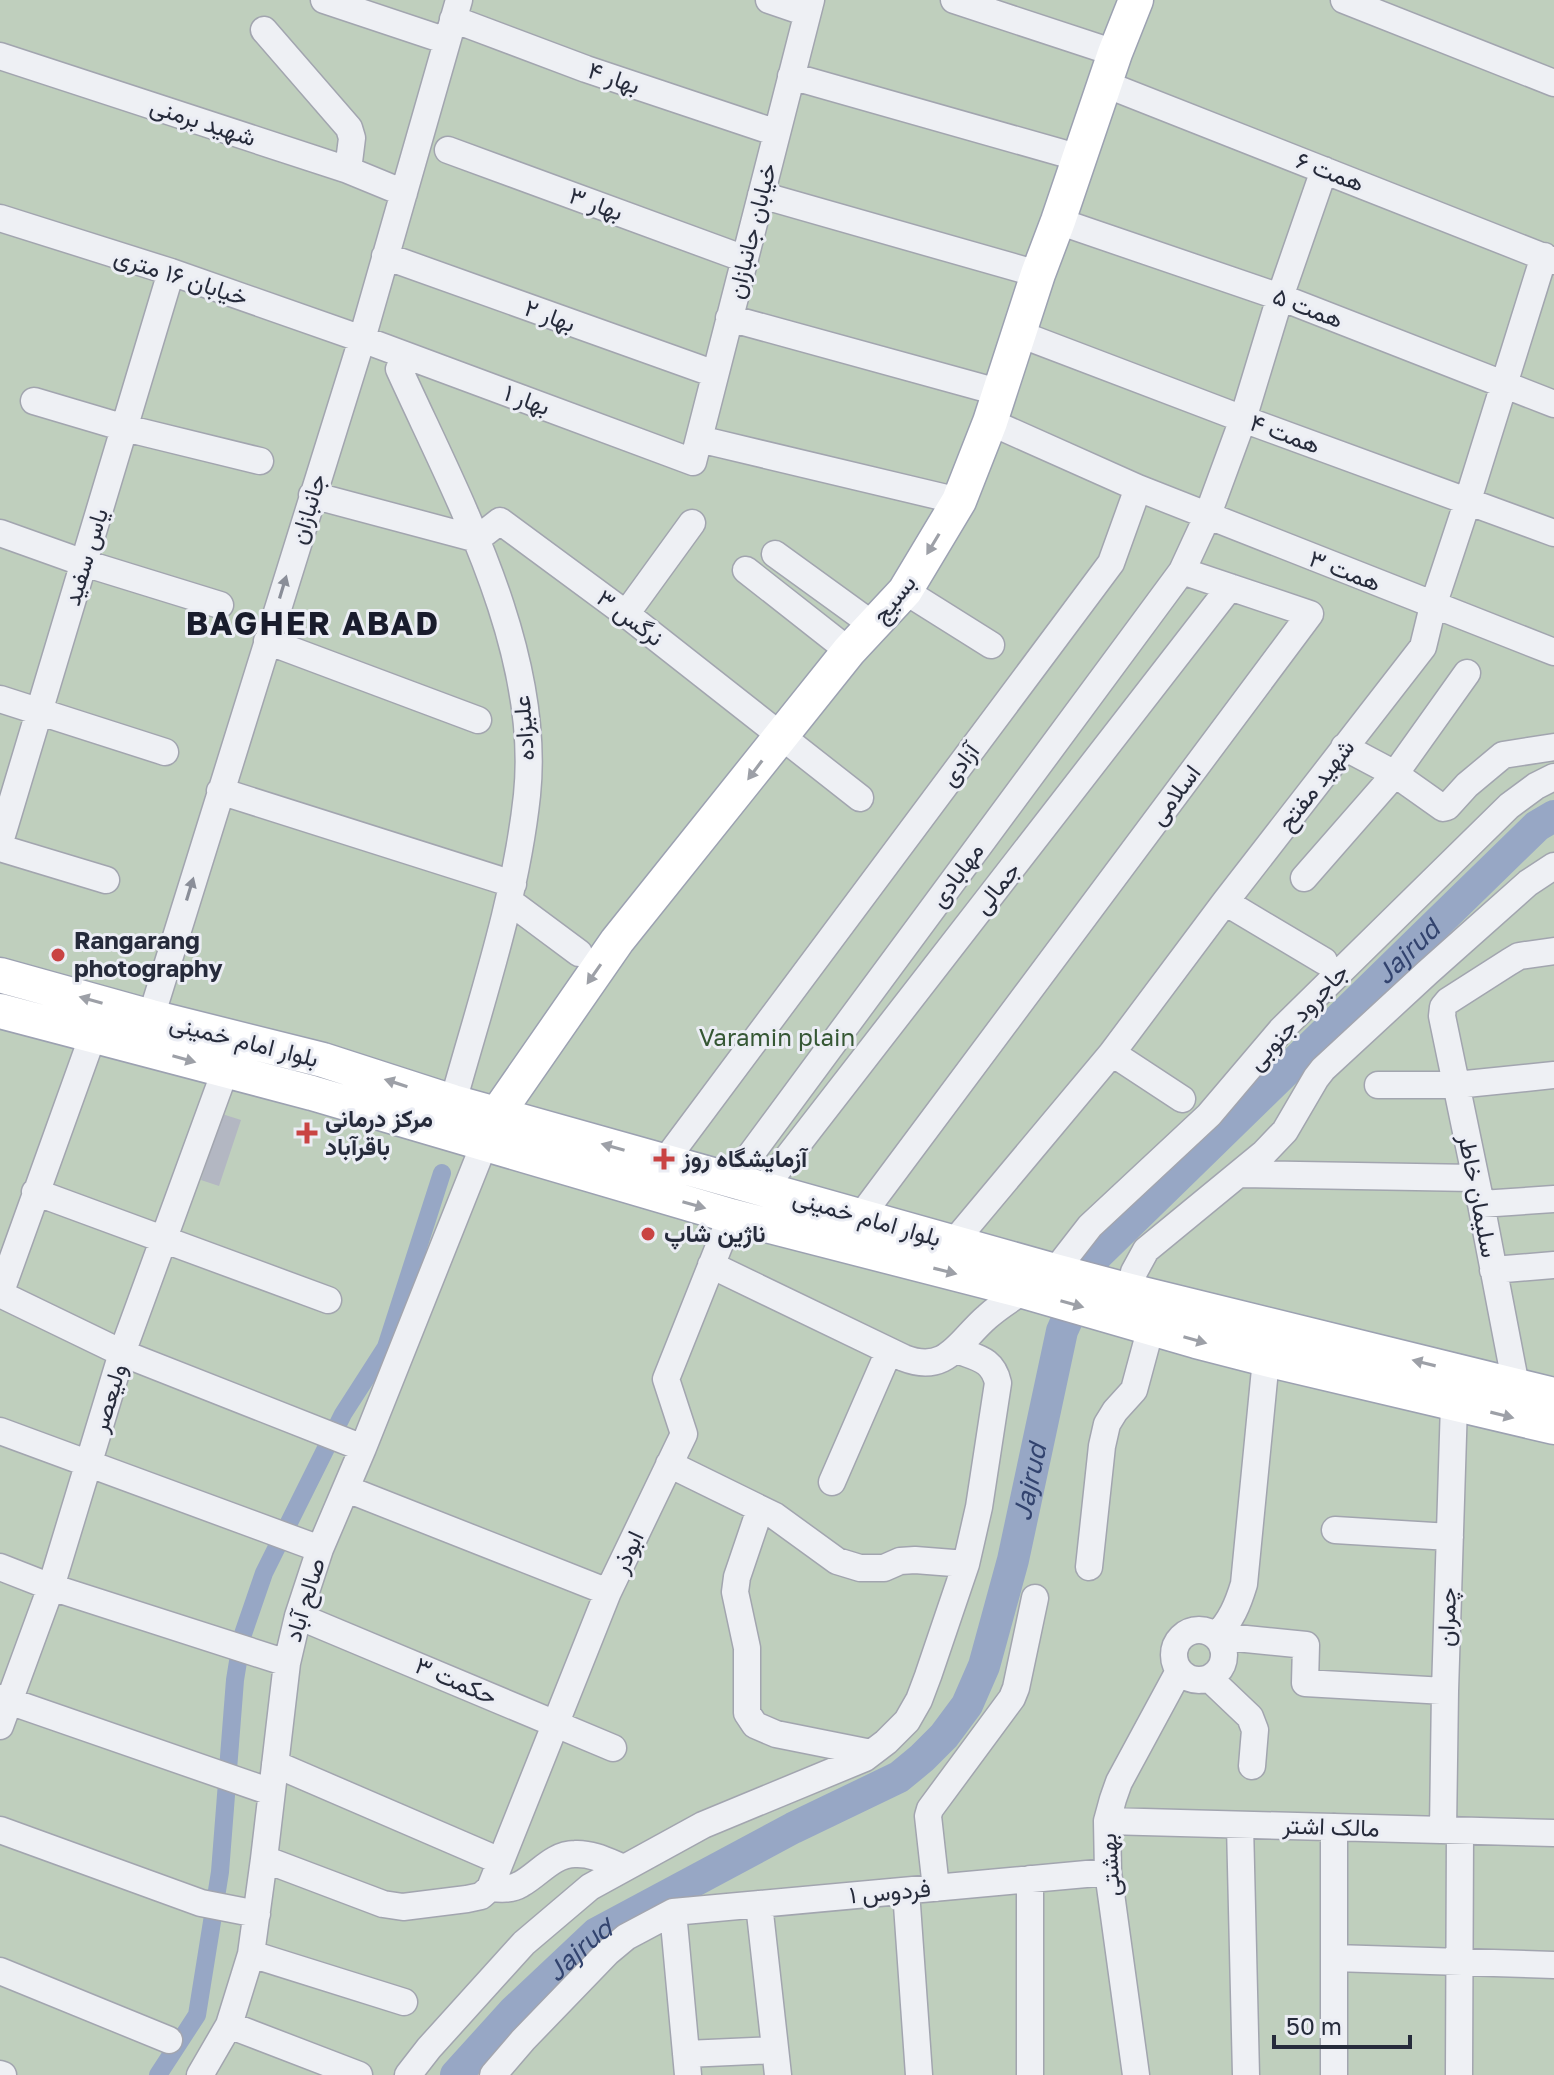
<svg xmlns="http://www.w3.org/2000/svg" width="1554" height="2075" font-family="'Golos Text',Vazirmatn,sans-serif">
<style>
.green{fill:#bfcfbd}
.lines{fill:none;stroke-linecap:round;stroke-linejoin:round}
.canal{stroke:#97a7c5;stroke-width:18}
.river{stroke:#97a7c5;stroke-width:32}
.building{fill:#b3b7c2}
.minor-casing{stroke:#a2a5af;stroke-width:29}
.major-casing{stroke:#9ca1b1;stroke-width:37}
.minor{stroke:#eef0f4;stroke-width:26}
.major{stroke:#fff;stroke-width:34}
.oneway{fill:#9da0a7}
.oneway2{fill:#8a8e98}
.poi-dot{fill:#c94343;stroke:#ebedf4;stroke-width:3}
.labels{text-anchor:middle;stroke-width:6;stroke-linejoin:round;paint-order:stroke}
.street-label{font-size:24px;fill:#262b3b;stroke:#ebedf4}
.poi-label{font-size:24px;font-weight:bold;fill:#262b3b;stroke:#ebedf4;text-anchor:start}
.park-label{font-size:24px;fill:#355734;stroke:#ebedf4}
.water-label{font-size:26px;font-style:italic;fill:#32436e;stroke:#ebedf4}
.district-label{font-size:32px;font-weight:bold;letter-spacing:2px;fill:#191c2c;stroke:#ebedf4}
</style>
<rect width="100%" height="100%" fill="#dcdee6"/>
<path class="green" d="M0,0H1554V2075H0Z"/>
<g class="lines">
<path class="canal" d="M158,2075L197,2015L220,1872L235,1680L242,1637L264,1573L343,1414L386,1347L442,1173"/>
<path class="river" id="s1" d="M456,2075L513,2012L597,1933L793,1828L899,1777L922,1758L944,1736L967,1705L984,1666L1013,1560L1062,1331L1096,1256L1537,826L1554,816"/>
</g>
<path class="building" d="M222,1114L241,1120L219,1186L201,1180Z"/>
<g class="lines">
<g class="minor-casing">
<path id="minor" d="M324,0L447,41
M769,0L807,13
M954,0L1115,53
M1344,0L1554,83
M453,19L586,69L777,133
M264,30L349,128L352,138L348,170
M0,56L348,170L404,193
M791,76L1080,158
M1105,84L1554,261
M448,150L745,259
M761,195L1038,274
M0,218L171,272L362,339L693,462L811,0
M1058,221L1280,297L1554,404
M385,256L715,374
M729,318L998,392
M1017,333L1243,419L1554,533
M399,369C457,497 542,650 527,795C516,899 481,1001 453,1102
M34,401L125,428L260,461
M699,439L959,501
M1138,488L1554,652
M312,495L477,539L500,521L626,614L860,798
M0,533L84,563L220,605
M775,554L873,625
M746,570L849,651
M905,591L991,645
M626,614L692,523
M267,641L478,720
M0,699L165,752
M1344,747L1395,774L1443,808L1447,807L1467,785L1503,755L1554,747
M220,791L513,884
M0,842L171,272
M0,848L106,880
M1304,878L1395,774L1467,673
M509,901L579,953
M1225,902L1324,961
M151,1017L362,339L459,0
M1112,1053L1182,1099
M1378,1085H1456L1554,1075
M665,1161L1111,563L1138,488L990,422
M1240,1174L1474,1178
M732,1180L1182,571
M763,1189L1230,587
M35,1192L328,1300
M1481,1204L1554,1199
M861,1216L1310,614L1182,571L1207,517L1243,419L1280,297L1324,170
M954,1242L1112,1053L1225,902L1423,647L1433,606L1468,500L1544,256
M711,1265L904,1358C947,1375 959,1341 987,1317C998,1307 1011,1299 1023,1291
M1493,1270L1554,1265
M1055,1271L1090,1226L1209,1115L1282,1029L1509,806L1536,786L1554,777
M1130,1291L1134,1272L1146,1250L1264,1153L1285,1131L1316,1078L1323,1069L1428,972L1528,883L1554,866
M0,1294L122,1353L363,1448
M0,1294L93,1035
M1516,1386L1481,1204L1442,1016L1443,1007L1448,1001L1509,962L1519,956L1554,951
M0,1431L320,1549
M669,1464L775,1516L837,1561L860,1568H884L900,1561L915,1560L966,1564
M832,1482L889,1351
M347,1489L608,1592
M760,1509L737,1577L735,1592L747,1648V1713L755,1725L776,1734L871,1753
M1335,1530L1450,1537
M0,1567L51,1587L287,1663
M1089,1567L1102,1446L1107,1424L1115,1411L1134,1390L1151,1327
M298,1616L613,1748
M1174 1655a25 25 0 1 1 50 0a25 25 0 1 1-50 0Z
M1216,1636C1231,1621 1238,1604 1244,1584L1266,1359
M1216,1636L1306,1645L1305,1683L1445,1691
M1210,1679L1250,1717L1255,1730L1252,1766
M0,1698L271,1792
M0,1726L51,1587L122,1353L225,1071
M275,1764L500,1861
M1107,1821L1554,1833
M1240,1825L1246,2075
M0,1830L201,1903L257,1914
M1443,1830L1445,1691L1454,1404
M264,1859L383,1904L403,1907L467,1899L481,1896L490,1888L608,1592L684,1434L666,1379L731,1216
M1030,1879V2075
M490,1888C500,1889 511,1890 521,1884C539,1874 553,1854 575,1854C592,1853 609,1862 624,1868
M936,1888L928,1816L930,1809L1012,1698L1016,1688L1035,1598
M906,1891L919,2075
M759,1904L778,2075
M673,1912L688,2075
M251,1954L404,2002
M1334,1958L1554,1965
M0,1971L169,2040
M229,2025L359,2075
M686,2054L775,2050
M0,2074L3,2075
M200,2075L229,2025L251,1954L264,1859L287,1663L298,1616L320,1549L363,1448L485,1142
M408,2075L429,2048L524,1943L590,1887L703,1825L865,1758L886,1742L907,1721L919,1700L928,1676L966,1564L979,1507L998,1383C993,1359 977,1358 957,1350
M493,2075L523,2040L608,1952L626,1937L673,1912L1108,1872
M1136,2075L1108,1872L1107,1821L1113,1799L1119,1782L1179,1671
M1334,2075V1827
M1459,2075L1460,1831"/>
</g>
<g class="major-casing">
<path id="major" d="M0,975L151,1017L323,1060L453,1102L1055,1271L1130,1291L1554,1395
M0,1011L312,1093L731,1216L1023,1291L1196,1341L1266,1359L1554,1427
M497,1114L617,941L849,651L905,591L959,501L990,422L1038,274L1058,221L1115,53L1136,0"/>
</g>
<use href="#minor" class="minor"/>
<use href="#major" class="major"/>
</g>
<defs><path id="oneway-solid" d="M-6-.8H1V-3.2L6.5 0L1 3.2V.8H-6Z" transform="scale(2)"/></defs>
<g class="oneway">
<use href="#oneway-solid" transform="translate(933 544) rotate(121)"/>
<use href="#oneway-solid" transform="translate(755 770) rotate(127)"/>
<use href="#oneway-solid" transform="translate(594 974) rotate(125)"/>
<use href="#oneway-solid" transform="translate(91 1000) rotate(-164)"/>
<use href="#oneway-solid" transform="translate(184 1059) rotate(16)"/>
<use href="#oneway-solid" transform="translate(396 1083) rotate(-162)"/>
<use href="#oneway-solid" transform="translate(613 1147) rotate(-164)"/>
<use href="#oneway-solid" transform="translate(694 1205) rotate(16)"/>
<use href="#oneway-solid" transform="translate(945 1271) rotate(14)"/>
<use href="#oneway-solid" transform="translate(1072 1304) rotate(16)"/>
<use href="#oneway-solid" transform="translate(1195 1340) rotate(16)"/>
<use href="#oneway-solid" transform="translate(1424 1363) rotate(-166)"/>
<use href="#oneway-solid" transform="translate(1502 1415) rotate(14)"/>
</g>
<g class="oneway2">
<use href="#oneway-solid" transform="translate(283 587) rotate(-73)"/>
<use href="#oneway-solid" transform="translate(190 889) rotate(-73)"/>
</g>
<g class="poi-dot">
<circle cx="58" cy="955" r="8"/>
<path d="M303 1121h8v8h8v8h-8v8h-8v-8h-8v-8h8z"/>
<path d="M660 1147h8v8h8v8h-8v8h-8v-8h-8v-8h8z"/>
<circle cx="648" cy="1234" r="8"/>
</g>
<g class="labels">
<g class="street-label">
<text transform="translate(614 78) rotate(19)" y="8">بهار ۴</text>
<text transform="translate(203 122) rotate(18)" y="8">شهید برمنی</text>
<text transform="translate(1330 172) rotate(21)" y="8">همت ۶</text>
<text transform="translate(596 204) rotate(20)" y="8">بهار ۳</text>
<text transform="translate(752 231) rotate(-76)" y="8">خیابان جانبازان</text>
<text transform="translate(181 277) rotate(18)" y="8">خیابان ۱۶ متری</text>
<text transform="translate(1308 308) rotate(21)" y="8">همت ۵</text>
<text transform="translate(550 316) rotate(20)" y="8">بهار ۲</text>
<text transform="translate(527 400) rotate(20)" y="8">بهار ۱</text>
<text transform="translate(1285 434) rotate(20)" y="8">همت ۴</text>
<text transform="translate(308 509) rotate(-73)" y="8">جانبازان</text>
<text transform="translate(86 557) rotate(-73)" y="8">یاس سفید</text>
<text transform="translate(1345 571) rotate(21)" y="8">همت ۳</text>
<text transform="translate(894 599) rotate(-51)" y="8">بسیج</text>
<text transform="translate(630 618) rotate(37)" y="8">نرگس ۳</text>
<text transform="translate(524 728) rotate(-94)" y="8">علیزاده</text>
<text transform="translate(960 765) rotate(-53)" y="8">آزادی</text>
<text transform="translate(1316 785) rotate(-52)" y="8">شهید مفتح</text>
<text transform="translate(1175 795) rotate(-53)" y="8">اسلامی</text>
<text transform="translate(957 875) rotate(-54)" y="8">مهابادی</text>
<text transform="translate(997 888) rotate(-52)" y="8">جمالی</text>
<text transform="translate(1298 1017) rotate(-47)" y="8">جاجرود جنوبی</text>
<text transform="translate(244 1041) rotate(14)" y="8">بلوار امام خمینی</text>
<text transform="translate(1478 1196) rotate(79)" y="8">سلیمان خاطر</text>
<text transform="translate(867 1218) rotate(16)" y="8">بلوار امام خمینی</text>
<text transform="translate(109 1398) rotate(-73)" y="8">ولیعصر</text>
<text transform="translate(628 1552) rotate(-65)" y="8">ابوذر</text>
<text transform="translate(305 1600) rotate(-73)" y="8">صالح آباد</text>
<text transform="translate(1447 1617) rotate(-88)" y="8">چمران</text>
<text transform="translate(456 1681) rotate(23)" y="8">حکمت ۳</text>
<text transform="translate(1331 1827) rotate(2)" y="8">مالک اشتر</text>
<text transform="translate(1110 1865) rotate(-94)" y="8">بهشتی</text>
<text transform="translate(890 1892) rotate(-5)" y="8">فردوس ۱</text>
</g>
<g class="poi-label">
<text x="74" y="949">Rangarang<tspan x="74" dy="28">photography</tspan></text>
<text x="325" y="1127">مرکز درمانی<tspan x="325" dy="28">باقرآباد</tspan></text>
<text x="682" y="1167">آزمایشگاه روز</text>
<text x="664" y="1242">ناژین شاپ</text>
</g>
<g class="park-label">
<text x="777" y="1046">Varamin plain</text>
</g>
<g class="water-label">
<text dy="9" stroke="none"><textPath href="#s1" startOffset="1544">Jajrud</textPath></text>
<text dy="9" stroke="none"><textPath href="#s1" startOffset="872">Jajrud</textPath></text>
<text dy="9" stroke="none"><textPath href="#s1" startOffset="176">Jajrud</textPath></text>
</g>
<g class="district-label">
<text x="313" y="635">BAGHER ABAD</text>
</g>
</g>
<path d="M1274 2035v12h136v-12" fill="none" stroke="#262b3b" stroke-width="4"/>
<text x="1286" y="2035" font-size="24" fill="#262b3b" stroke="#ebedf4" stroke-width="6" paint-order="stroke">50 m</text>
</svg>
